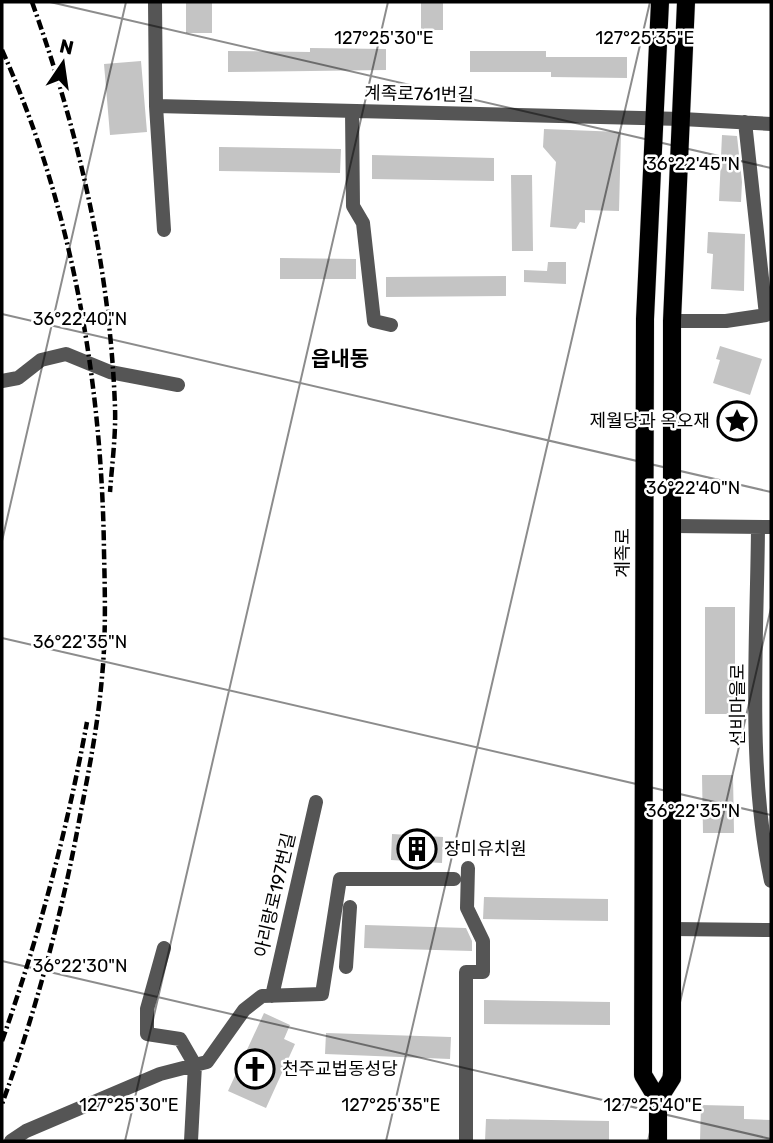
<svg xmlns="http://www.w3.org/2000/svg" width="773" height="1143" font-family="Rubik,'Noto Sans KR',sans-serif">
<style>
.building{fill:#c4c4c4}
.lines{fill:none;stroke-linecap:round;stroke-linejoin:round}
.major-casing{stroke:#dbdbdb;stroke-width:19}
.minor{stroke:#555;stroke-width:14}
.major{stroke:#000;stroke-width:18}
.rail{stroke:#000;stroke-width:4.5;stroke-dasharray:10 3.5 2 3.5;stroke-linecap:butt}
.ticks{fill:none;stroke:#000;stroke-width:2;stroke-opacity:0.45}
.labels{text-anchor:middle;stroke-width:5;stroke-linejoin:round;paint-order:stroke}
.street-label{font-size:18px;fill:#000;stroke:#fff}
.poi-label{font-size:18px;fill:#000;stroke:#fff;text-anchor:start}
.quarter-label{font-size:21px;font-weight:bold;fill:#000;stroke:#fff}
.ticks-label{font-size:18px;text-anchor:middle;fill:#000;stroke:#fff;stroke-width:5;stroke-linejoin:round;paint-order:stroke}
</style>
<rect width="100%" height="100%" fill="#fff"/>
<path class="building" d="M186,2H212V33H186Z
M421,2H443V30H421Z
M310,48L386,49V70L228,72V51L310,52Z
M470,51H546V57H627V78L551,77V72H470Z
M141,61L147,132L110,135L104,64Z
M544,129L621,132L619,211L585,210V223L580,222L576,229L550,227L556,162L543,147Z
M722,135L737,136L742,182L741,202L719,201Z
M219,147L341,149L340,173L219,171Z
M372,155L494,158V181L372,179Z
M511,175H532L533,251H512Z
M708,232L745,234L744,291L711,289L713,254L707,253Z
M280,258L356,259V279H280Z
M548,262H566V284L524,282V270L547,271Z
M506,276V296L386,297V277Z
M720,346L762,359L750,395L713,383L720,360L716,359Z
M705,607H735V714H705Z
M702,775H733L734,833H703Z
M392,834L443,837L442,863L391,860Z
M484,897L608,899V921L483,919Z
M365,925L466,928L472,941V951L364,948Z
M484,1000L610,1002V1025L484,1024Z
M264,1013L290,1025L284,1039L295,1044L266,1108L228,1091Z
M326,1033L451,1037L450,1059L325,1054Z
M701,1105L744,1106V1119L771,1120V1141H700Z
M486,1119L609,1121V1141H485Z"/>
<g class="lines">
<g class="major-casing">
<path id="major" d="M658,1100L643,1075L645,319L660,2
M658,1141V1100L672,1078V321L686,2"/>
</g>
<path class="minor" d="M155,2L156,106L164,230
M156,106L682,119L771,124
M352,111L353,206L363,223L374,321L391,325
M672,321H726L766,315L745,122
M2,381L18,378L41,360L66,354L110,372L178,385
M674,526L771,527
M758,528C757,644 747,768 771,881
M672,929L771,930
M346,967L350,907
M272,996L316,802
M11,1141L26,1131L160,1074L195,1065L180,1039L147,1034V1009L164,948
M191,1141L195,1065L207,1062L244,1010L262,996L322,994L340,879H454
M466,1141V972H483V941L467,908L468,868"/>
<use href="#major" class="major"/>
<path class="rail" d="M32,2C79,133 110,268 115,407C116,435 112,464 110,492
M2,50C72,206 102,382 104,552C105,594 106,636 102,677C98,724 89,770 80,816C62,914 36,1011 2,1104
M2,1041C39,937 67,830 87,722"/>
</g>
<path class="ticks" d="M50,2L771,168M2,314L771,492M2,541L126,2M2,638L771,815M2,961L771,1139M125,1141L388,2M386,1141L650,2M648,1141L771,608"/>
<defs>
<g id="sight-ring" transform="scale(2.0125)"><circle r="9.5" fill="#fff" stroke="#000" stroke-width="1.5"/><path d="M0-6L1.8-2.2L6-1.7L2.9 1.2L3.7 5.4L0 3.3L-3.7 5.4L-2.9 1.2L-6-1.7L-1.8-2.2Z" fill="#000"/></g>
<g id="building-ring" transform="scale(2.0125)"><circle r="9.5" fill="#fff" stroke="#000" stroke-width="1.5"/><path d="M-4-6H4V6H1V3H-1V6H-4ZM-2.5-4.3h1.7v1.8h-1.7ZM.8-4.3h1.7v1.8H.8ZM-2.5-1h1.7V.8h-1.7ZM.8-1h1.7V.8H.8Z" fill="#000"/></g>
<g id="church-ring" transform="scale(2.0125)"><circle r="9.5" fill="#fff" stroke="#000" stroke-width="1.5"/><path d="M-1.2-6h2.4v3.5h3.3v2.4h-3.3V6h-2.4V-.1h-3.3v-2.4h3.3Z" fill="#000"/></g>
</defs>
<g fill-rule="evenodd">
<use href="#sight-ring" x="737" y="421"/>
<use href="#building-ring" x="417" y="849"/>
<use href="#church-ring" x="255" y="1069"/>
</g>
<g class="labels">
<g class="street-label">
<text transform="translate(419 94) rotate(1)" y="6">계족로761번길</text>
<text transform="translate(623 553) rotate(-90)" y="6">계족로</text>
<text transform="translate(738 705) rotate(-90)" y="6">선비마을로</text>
<text transform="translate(275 895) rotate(-77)" y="6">아리랑로197번길</text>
</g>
<g class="poi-label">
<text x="710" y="427" text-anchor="end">제월당과 옥오재</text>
<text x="444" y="855">장미유치원</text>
<text x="282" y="1075">천주교법동성당</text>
</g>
<g class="quarter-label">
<text x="340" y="366">읍내동</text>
</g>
</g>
<g class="ticks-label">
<text x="384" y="44">127°25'30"E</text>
<text x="645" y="44">127°25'35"E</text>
<text x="693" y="170">36°22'45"N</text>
<text x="80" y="325">36°22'40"N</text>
<text x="693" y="494">36°22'40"N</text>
<text x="80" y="648">36°22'35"N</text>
<text x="693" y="817">36°22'35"N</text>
<text x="80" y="972">36°22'30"N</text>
<text x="129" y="1111">127°25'30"E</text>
<text x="391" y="1111">127°25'35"E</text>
<text x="653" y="1111">127°25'40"E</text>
</g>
<rect width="773" height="1143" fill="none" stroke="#000000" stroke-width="7"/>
<g transform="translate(63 63) rotate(13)" stroke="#ffffff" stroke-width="5" paint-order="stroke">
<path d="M0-5L12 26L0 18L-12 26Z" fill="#000000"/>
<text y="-10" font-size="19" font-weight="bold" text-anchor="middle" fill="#000000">N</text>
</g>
</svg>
